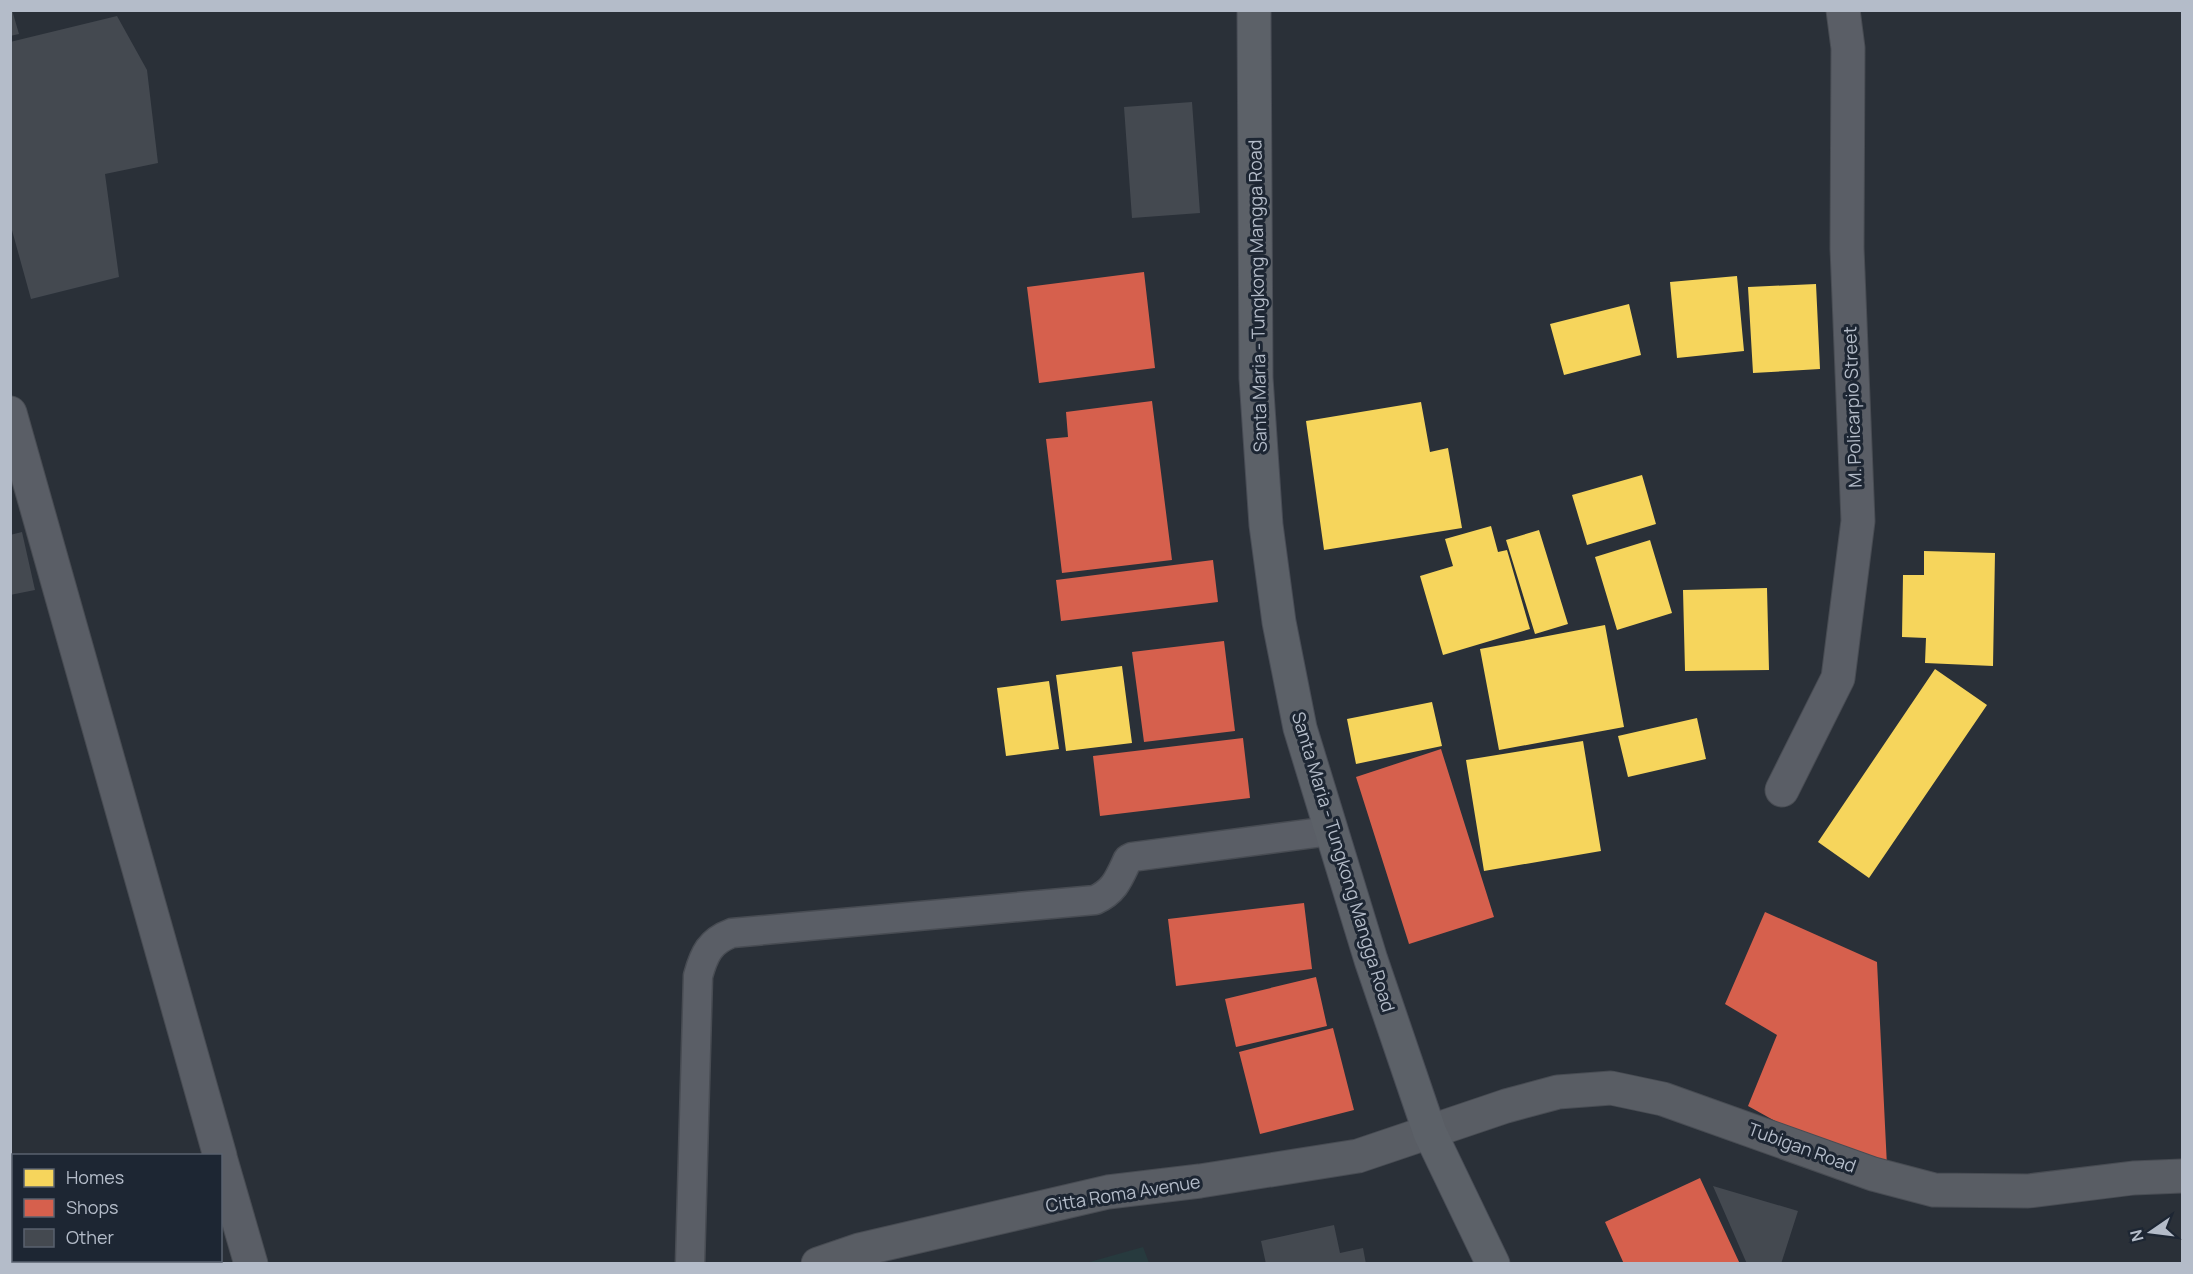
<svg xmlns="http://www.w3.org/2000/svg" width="2193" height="1274" font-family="Manrope,sans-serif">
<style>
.green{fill:#273a3e}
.homes{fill:#f6d55c}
.shops{fill:#d6604d}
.building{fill:#444950}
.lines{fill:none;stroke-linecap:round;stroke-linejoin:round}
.lane-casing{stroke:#484c53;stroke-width:31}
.street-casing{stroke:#484c53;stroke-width:35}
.secondary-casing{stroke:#484c53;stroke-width:35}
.primary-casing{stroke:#484c55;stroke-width:35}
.lane{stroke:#5a5e66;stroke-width:28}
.street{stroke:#5a5e66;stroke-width:33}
.secondary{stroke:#595d64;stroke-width:33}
.primary{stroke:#5c6168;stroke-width:33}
.labels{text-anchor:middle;stroke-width:6;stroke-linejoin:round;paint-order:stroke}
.street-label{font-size:18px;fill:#b4bcc9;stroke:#1d2633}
</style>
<rect width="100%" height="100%" fill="#2a3038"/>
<path class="green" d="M1143,1247L1149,1263H1086Z"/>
<path class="homes" d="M1737,276L1744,351L1677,358L1670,282Z
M1816,284L1820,369L1753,373L1748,287Z
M1629,304L1641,355L1564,375L1550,324Z
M1421,402L1430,452L1448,448L1462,528L1324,550L1306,421Z
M1642,475L1656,524L1587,545L1572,495Z
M1491,526L1498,552L1507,550L1530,629L1443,655L1420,576L1453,566L1445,539Z
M1539,530L1568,624L1535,634L1506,540Z
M1650,540L1672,613L1617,630L1595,557Z
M1924,551L1995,553L1993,666L1925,663L1926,638L1902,637L1903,575H1924Z
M1767,588L1769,670L1685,671L1683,590Z
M1605,625L1624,727L1499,750L1480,649Z
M1122,666L1132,743L1066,751L1056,675Z
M1935,669L1987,705L1869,878L1818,842Z
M1049,681L1059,749L1006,756L997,688Z
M1432,702L1442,746L1356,764L1347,719Z
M1697,718L1706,759L1628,777L1618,736Z
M1583,741L1601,851L1484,871L1466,760Z
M14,1253V1260H52V1264H10V1254Z"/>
<path class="shops" d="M1144,272L1155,368L1039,383L1027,287Z
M1152,401L1172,560L1062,573L1046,439L1068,437L1066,412Z
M1213,560L1218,602L1061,621L1056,580Z
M1224,641L1235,731L1144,742L1132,652Z
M1243,738L1250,798L1100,816L1093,756Z
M1441,749L1494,917L1409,944L1356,777Z
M1304,903L1312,969L1176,986L1168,919Z
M1765,912L1877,962L1887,1166L1804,1137L1748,1106L1777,1035L1725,1004Z
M1316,977L1327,1026L1236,1047L1225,999Z
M1333,1028L1354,1110L1260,1134L1239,1052Z
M1700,1178L1740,1264H1624L1605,1222Z"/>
<path class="building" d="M10,10H12L19,34L10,36Z
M117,16L147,70L158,163L105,174L119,277L31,299L10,223V42Z
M1192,102L1200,213L1132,218L1124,107Z
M22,532L35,590L10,595V535Z
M1713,1186L1798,1211L1781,1264H1747Z
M1334,1225L1340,1253L1363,1248L1366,1264H1266L1261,1241Z"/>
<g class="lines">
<g class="lane-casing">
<path id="lane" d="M690,1264L698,976C704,954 710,941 732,933L1095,900C1115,891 1119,878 1128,859L1132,857L1330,831"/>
</g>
<g class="street-casing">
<path id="street" d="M10,413L220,1156
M1782,790L1838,678L1858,521L1847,248L1848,48L1843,10
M220,1157L251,1264"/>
</g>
<g class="secondary-casing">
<path id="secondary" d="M818,1264L859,1250L1108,1192L1200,1181L1358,1156L1506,1106L1558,1092L1611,1088L1663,1099L1873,1174L1934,1190L2028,1191L2133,1178L2182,1176"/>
</g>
<g class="primary-casing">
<path id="primary" d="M1254,10L1256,378L1266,525L1279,622L1300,728L1371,960L1430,1133L1493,1264"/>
</g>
<use href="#lane" class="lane"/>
<use href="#street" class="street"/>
<use href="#secondary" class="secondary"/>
<use href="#primary" class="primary"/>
</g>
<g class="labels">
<g class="street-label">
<text transform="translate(1258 296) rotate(-91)" y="6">Santa Maria - Tungkong Mangga Road</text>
<text transform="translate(1853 407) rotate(-92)" y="6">M. Policarpio Street</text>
<text transform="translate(1343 862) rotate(73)" y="6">Santa Maria - Tungkong Mangga Road</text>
<text transform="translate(1802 1148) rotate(20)" y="6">Tubigan Road</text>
<text transform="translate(1123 1194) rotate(-9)" y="6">Citta Roma Avenue</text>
</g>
</g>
<rect width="2193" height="1274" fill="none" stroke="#b4bcc9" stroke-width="24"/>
<rect x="12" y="1154" width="210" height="108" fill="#1d2633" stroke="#59626f" stroke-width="1.5"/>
<rect x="24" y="1169" width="30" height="18" fill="#f6d55c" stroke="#59626f" stroke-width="1.5"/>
<text x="66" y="1184" font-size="18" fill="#b4bcc9">Homes</text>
<rect x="24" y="1199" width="30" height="18" fill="#d6604d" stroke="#59626f" stroke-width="1.5"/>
<text x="66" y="1214" font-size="18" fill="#b4bcc9">Shops</text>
<rect x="24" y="1229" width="30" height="18" fill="#444950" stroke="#59626f" stroke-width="1.5"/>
<text x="66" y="1244" font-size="18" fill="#b4bcc9">Other</text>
<g transform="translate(2151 1232) rotate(256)" stroke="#1d2633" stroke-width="4.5" paint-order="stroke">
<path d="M0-4.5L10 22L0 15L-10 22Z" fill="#b4bcc9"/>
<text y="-9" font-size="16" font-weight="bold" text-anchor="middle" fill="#b4bcc9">N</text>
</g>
</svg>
